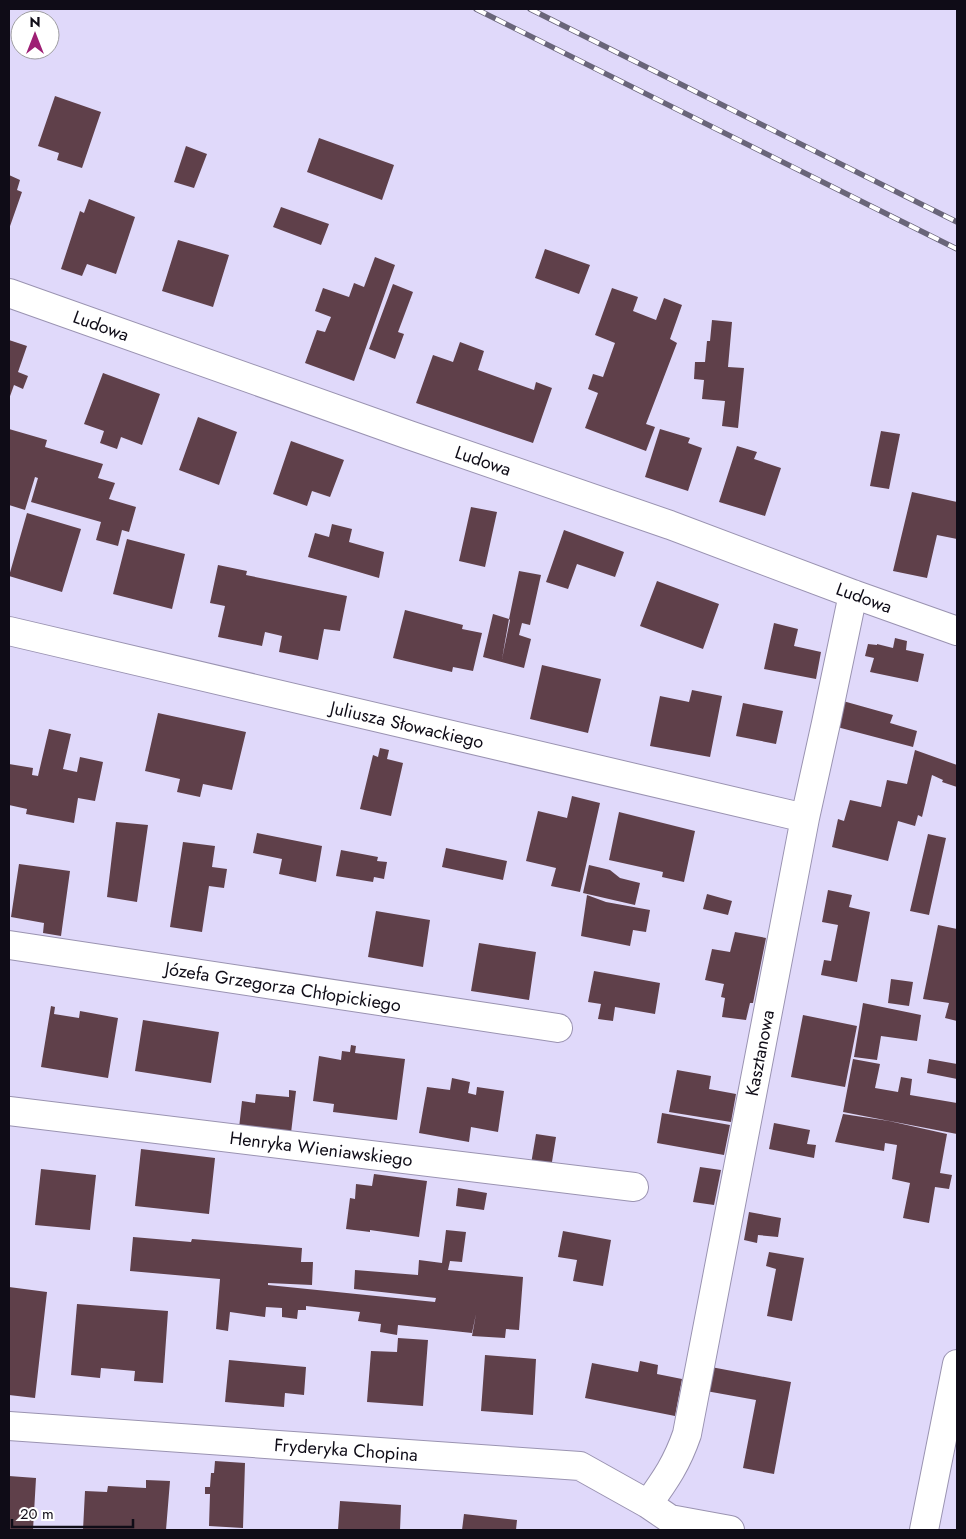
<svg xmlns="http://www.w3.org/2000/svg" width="966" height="1539" font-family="Jost,sans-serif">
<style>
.building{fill:#5f404a}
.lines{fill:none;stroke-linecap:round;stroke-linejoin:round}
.minor-casing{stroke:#9a93b1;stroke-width:30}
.minor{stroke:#fff;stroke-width:28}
.rail-casing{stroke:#696579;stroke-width:5.5}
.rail{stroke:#fff;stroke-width:4;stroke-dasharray:11;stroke-linecap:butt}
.labels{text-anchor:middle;stroke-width:5;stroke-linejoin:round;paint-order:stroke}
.street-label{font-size:18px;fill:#0f0c17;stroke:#fff}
</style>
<rect width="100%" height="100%" fill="#e0d9fa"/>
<path class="building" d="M55,96L101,112L82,168L57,160L59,153L38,146Z
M319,138L394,165L382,200L307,172Z
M186,146L207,154L194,188L174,182Z
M9,175L20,180L17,190L22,192L9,229Z
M89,199L135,217L116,274L87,264L82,276L61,269L80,211L84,213Z
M281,207L329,224L321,245L273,227Z
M178,240L229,255L213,307L162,291Z
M545,249L590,265L579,294L535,278Z
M375,257L395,265L354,381L305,363L317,330L325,332L331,317L315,311L323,288L349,297L354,283L364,287Z
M393,284L413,292L398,332L404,334L395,359L369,349Z
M612,288L638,297L633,311L656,320L664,298L682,305L670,339L677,343L646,424L655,427L646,451L585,428L598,393L588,389L593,374L603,377L615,343L595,335Z
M712,320L732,322L728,367L744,368L738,428L722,426L725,401L702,399L704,380L694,379L695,362H705L707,341H710Z
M9,340L27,346L18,372L28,376L23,389L14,385L9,399Z
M460,342L484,351L478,370L534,390L536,382L552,388L533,443L416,403L433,355L453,362Z
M103,373L160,394L142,445L121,437L117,449L100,443L104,431L84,424Z
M198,417L237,432L219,485L179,470Z
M9,429L47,440L45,447L103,464L98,478L115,483L109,499L136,507L129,532L122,530L118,546L96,540L101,522L31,502L38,478L35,477L25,510L9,505Z
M660,429L690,438L688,443L702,448L688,491L645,477Z
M881,431L900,434L889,489L870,486Z
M291,441L344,460L330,497L312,491L307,506L273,494Z
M737,446L757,452L754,459L781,468L765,516L719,502Z
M912,492L957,502V539L937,535L927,578L893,571Z
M471,507L497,512L485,567L459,561Z
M27,513L81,529L62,592L9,576Z
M332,524L352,529L349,542L384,552L379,578L308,557L315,533L329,537Z
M564,530L624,552L615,577L577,564L568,589L546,582Z
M127,539L185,554L172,609L113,594Z
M218,565L247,571L246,575L347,596L340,631L324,629L318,660L279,652L282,636L265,632L262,646L218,637L225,606L210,603Z
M519,571L541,575L530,625L522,623L519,635L531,639L524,668L483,657L493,614L509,619L502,659L510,620L509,619Z
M657,581L719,604L703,649L640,626Z
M405,610L463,625L462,629L482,633L473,671L453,667L452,672L393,658Z
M774,623L798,629L794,646L821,652L816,679L764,669Z
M895,638L907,641L906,650L924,654L918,682L870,672L874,658L865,656L868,644L877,645V644L893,648Z
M542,665L601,679L588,733L530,719Z
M692,690L722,696L710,757L650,746L660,696L689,702Z
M843,701L893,715L890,723L917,731L913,747L837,727Z
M743,703L783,711L776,744L736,736Z
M158,713L246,732L232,790L203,784L200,797L177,792L180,779L145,771Z
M49,729L71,734L63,769L77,772L80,757L103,762L95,801L78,798L74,823L26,814L27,809L9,805V764L33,768L32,775L38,776Z
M380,748L389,750L387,759L403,763L391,816L360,809L373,755L378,757Z
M915,750L957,765V787L942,782L943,780L932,775L922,817L918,815L915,826L898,821L888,861L832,847L838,819L844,821L850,800L881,807L887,780L907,784Z
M572,796L600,803L580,892L551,886L556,868L526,861L538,811L567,818Z
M619,812L695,831L684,882L662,877L663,872L609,860Z
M116,822L148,825L137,902L107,897Z
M257,833L322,846L316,882L279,874L282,859L253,853Z
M928,834L946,838L929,915L910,911Z
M183,842L215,846L212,867L227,869L224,888L209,886L202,932L170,927Z
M446,848L507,861L503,880L442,867Z
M341,850L378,857L377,861L387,862L384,879L374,877L373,882L336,876Z
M19,864L70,871L61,936L43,933L44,923L11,917Z
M589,865L610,870L620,878L640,883L635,905L583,893Z
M828,890L852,895L849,907L870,912L857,982L821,975L824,960L831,961L838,925L822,922Z
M707,894L732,901L728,915L703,909Z
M587,895L606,902L604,910L606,902L650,910L646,932L633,930L630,946L581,936Z
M376,911L430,920L423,967L368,957Z
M938,925L957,929V1021L945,1018L949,1003L923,999Z
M735,932L766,938L753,1003H750L746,1020L722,1017L725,998L721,997L724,984L705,980L712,949L730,952Z
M479,943L536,952L529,1000L471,991Z
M594,971L660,983L655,1014L615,1007L613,1021L598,1019L601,1004L588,1002Z
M891,979L913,982L909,1006L888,1003Z
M863,1003L921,1015L917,1041L881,1036L877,1060L854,1057Z
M51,1006L55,1007L54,1014L79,1018L80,1011L118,1018L108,1078L41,1067Z
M803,1015L857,1026L845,1087L791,1077Z
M143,1020L219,1032L211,1083L135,1071Z
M351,1045L356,1046L355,1053L405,1059L397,1120L333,1112L334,1104L313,1101L319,1056L341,1060L342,1051L350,1052Z
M853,1059L880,1064L875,1088L898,1092L901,1077L912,1079L910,1095L957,1103V1134L843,1112Z
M929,1059L957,1064V1079L927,1073Z
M677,1070L711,1076L709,1089L736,1094L731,1122L669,1112Z
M452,1078L470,1082L468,1093L476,1095L477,1087L504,1091L498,1132L471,1127L469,1142L419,1133L427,1087L450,1090Z
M289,1090L296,1091L291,1133L239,1128L242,1101L255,1103L256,1094L289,1097Z
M662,1113L730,1125L724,1155L657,1143Z
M843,1114L889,1121L947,1134L940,1173L952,1175L949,1189L935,1187L929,1223L903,1218L910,1183L892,1179L897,1145L885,1143L884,1151L835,1142Z
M774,1123L810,1130L807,1144L816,1145L814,1158L769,1149Z
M536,1134L556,1137L551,1168L531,1164Z
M141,1149L215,1158L209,1214L135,1206Z
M700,1167L721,1170L714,1205L693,1202Z
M41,1169L96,1175L90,1230L35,1225Z
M374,1174L427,1181L419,1237L370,1230V1232L346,1229L350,1198L355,1199L356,1184L372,1186Z
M458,1188L487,1193L484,1210L456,1206Z
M749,1212L781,1218L778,1237L758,1235L757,1243L744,1240Z
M446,1230L466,1232L462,1262L450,1261L448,1270L523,1277L519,1330L506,1329L505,1338L472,1336L476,1314L472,1333L398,1325L397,1335L380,1332L381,1324L358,1321L360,1312L306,1306V1310H298L297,1319L282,1317V1308L266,1307L265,1317L230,1312L228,1331L216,1329L220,1279L130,1271L133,1237L191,1242L192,1239L302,1248L301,1262H313L312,1285L268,1283V1285L435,1302L436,1298L354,1289L355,1270L418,1275L419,1260L442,1263Z
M563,1231L611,1240L603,1286L573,1281L577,1260L558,1257Z
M769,1252L804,1258L792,1321L767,1316L776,1269L766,1266Z
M9,1287L47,1292L35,1398L9,1395Z
M77,1304L168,1311L163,1383L134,1381L135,1371L101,1368L100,1378L71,1375Z
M398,1338L428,1340L423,1406L367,1402L371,1351L397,1352Z
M485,1355L536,1359L533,1415L481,1411Z
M229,1360L306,1367L304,1395L285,1393L284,1407L225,1402Z
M640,1361L658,1365L657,1374L682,1379L675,1416L585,1398L592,1363L638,1372Z
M711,1367L791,1382L774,1474L743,1468L756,1400L706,1391Z
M215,1461L245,1463L243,1528L209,1526L210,1494H205V1487H210L211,1473H214Z
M9,1476L36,1478L33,1530H9Z
M146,1480L170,1481L166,1530H83L85,1491L107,1492L108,1486L146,1488Z
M340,1501L401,1505L400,1530H338Z
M464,1514L517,1520L516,1530H462Z"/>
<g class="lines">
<g class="minor-casing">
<path id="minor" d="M9,293L409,435L670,525L853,594L957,631
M9,631L805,818
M9,945L558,1028
M9,1111L634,1187
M9,1426L580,1466L648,1504L670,1519L730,1530
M648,1504C666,1479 677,1463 687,1434L805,818L826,723L853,594
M924,1530L957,1364"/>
</g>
<use href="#minor" class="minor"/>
<g class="rail-casing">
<path id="rail" d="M476,9L957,249
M530,9L957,222"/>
</g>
<use href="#rail" class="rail"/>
</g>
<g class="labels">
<g class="street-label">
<text transform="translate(101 326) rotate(20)" y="6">Ludowa</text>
<text transform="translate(483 461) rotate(19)" y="6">Ludowa</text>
<text transform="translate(864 598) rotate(20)" y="6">Ludowa</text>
<text transform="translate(407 725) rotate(13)" y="6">Juliusza Słowackiego</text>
<text transform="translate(283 987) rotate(9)" y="6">Józefa Grzegorza Chłopickiego</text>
<text transform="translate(760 1053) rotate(-79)" y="6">Kasztanowa</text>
<text transform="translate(321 1149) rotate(7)" y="6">Henryka Wieniawskiego</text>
<text transform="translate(346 1450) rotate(4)" y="6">Fryderyka Chopina</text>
</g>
</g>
<rect width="966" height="1539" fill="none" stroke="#0f0c17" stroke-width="20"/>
<g transform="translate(35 35)"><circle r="24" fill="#ffffff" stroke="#9f9ea2"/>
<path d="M0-4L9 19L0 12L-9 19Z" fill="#9e1f74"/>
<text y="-8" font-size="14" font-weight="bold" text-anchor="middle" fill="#0f0c17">N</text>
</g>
<path d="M12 1519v8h121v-8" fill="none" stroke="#0f0c17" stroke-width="2.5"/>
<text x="20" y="1519" font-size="15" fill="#0f0c17" stroke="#ffffff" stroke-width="4" paint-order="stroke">20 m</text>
</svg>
